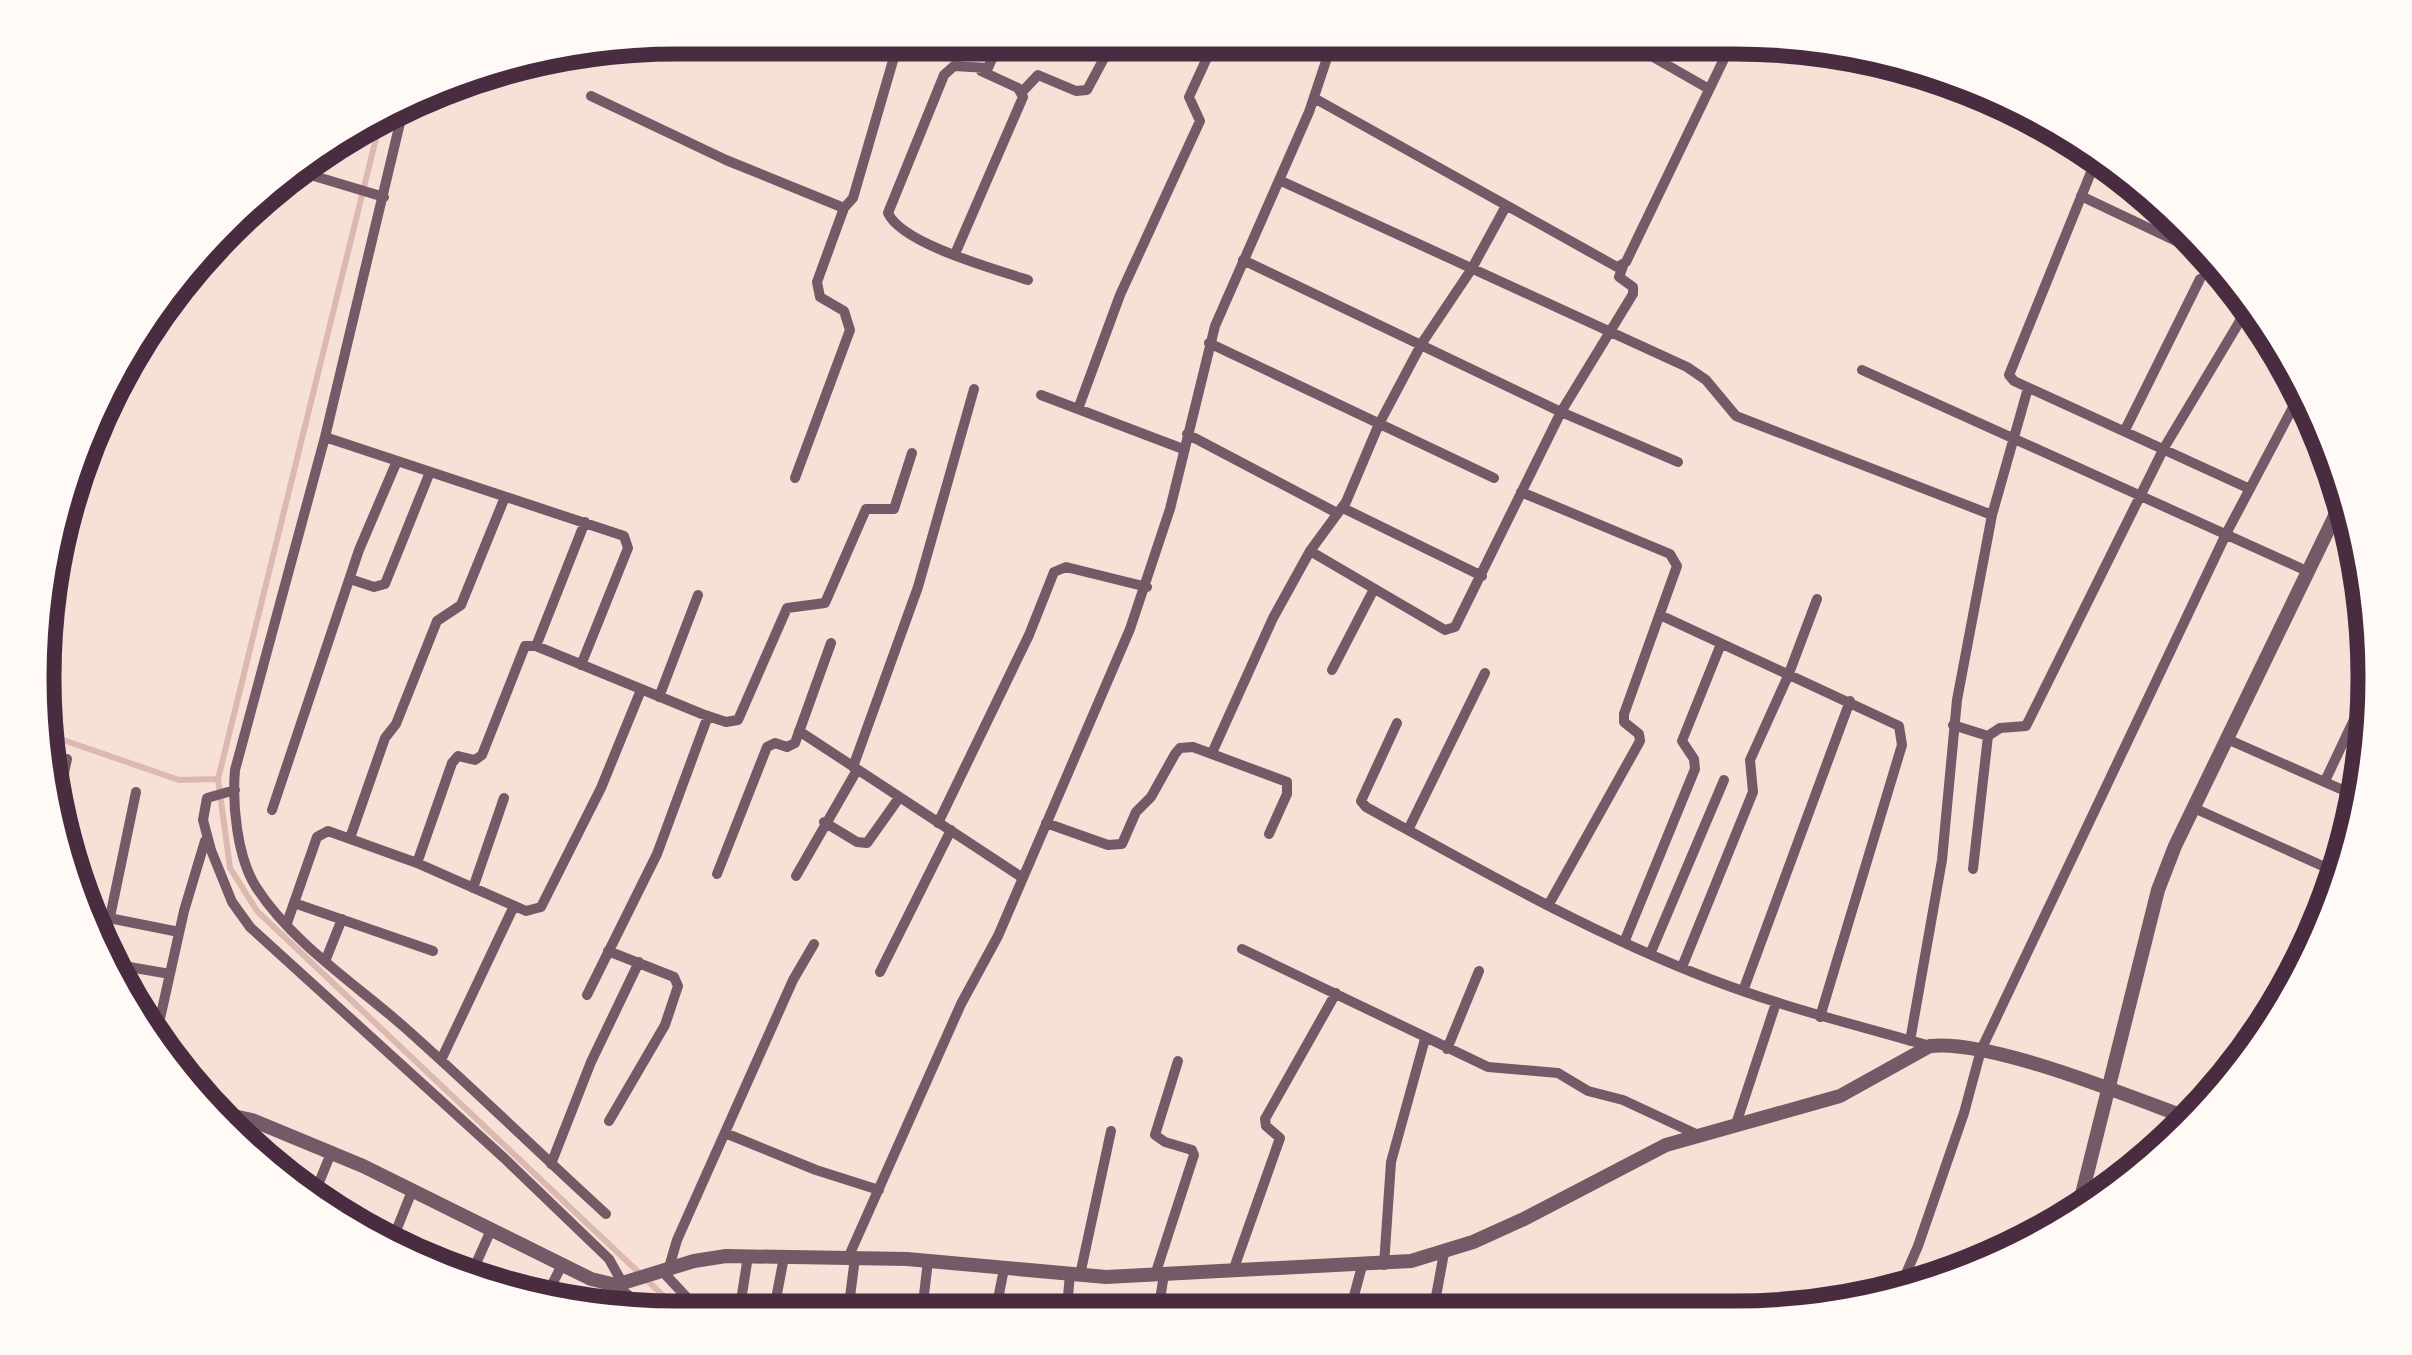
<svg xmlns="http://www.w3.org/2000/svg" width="2412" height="1355" font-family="Quicksand,sans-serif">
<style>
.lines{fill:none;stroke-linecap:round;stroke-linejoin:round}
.stream{stroke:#dcb8b0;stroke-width:6}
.minor{stroke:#755966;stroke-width:10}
.tertiary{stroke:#755966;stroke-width:14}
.rim{fill:none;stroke:#4a2c40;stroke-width:15}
</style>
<rect width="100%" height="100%" fill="#f7e1d7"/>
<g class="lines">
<path class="stream" d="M382,114L218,779L230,868L257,911L689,1320
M37,731L179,780L218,779"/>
<path class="minor" d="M1003,33L988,68L954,66L944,75L888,213C902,244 995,269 1028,280
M1613,34L1709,89
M1022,92L1038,75L1076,91L1087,90L1117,34
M591,96L726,160L844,208L853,198L901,33
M1314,98L1617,267L1626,262L1736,34
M405,102L325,437L235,770C232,804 237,857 256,887C291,942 354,983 403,1026C472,1087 538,1152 606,1214
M2098,155L2009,375L2014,381L2250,489
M284,167L384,197
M1279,180L1687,367L1706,380L1736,416L1992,515
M2081,196L2195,250L2204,248
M955,254L1023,97L1018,88L981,71
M1243,260L1561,412L1678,462
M1209,343L1494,478
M1862,370L2309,572
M1041,395L1183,449
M1078,409L1120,295L1200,121L1189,97L1218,34
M2125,430L2200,279
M1187,434L1337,513
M325,437L624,536L628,548L581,665
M795,478L850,330L844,311L820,297L817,282L844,208
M1521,492L1670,554L1677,566L1624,714V722L1639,734L1640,741L1549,904
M1343,508L1482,576
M1310,551L1445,630L1455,627L1561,412L1633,294V287L1619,277L1623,266
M350,579L374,587L385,584L430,472
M1660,615L1899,726L1902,745L1820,1017
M536,646L585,522
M1332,670L1374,589
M659,697L698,595
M1397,723L1361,801L1366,807C1477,868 1592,934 1710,979C1782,1007 1856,1025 1930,1046
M1953,725L1988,736
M799,731L1023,878
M2227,739L2361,798
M1212,753L1273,618L1310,551L1346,502L1379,424L1422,343L1471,270L1506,206
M853,767L918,587L974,389
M2325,781L2369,688
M235,790L207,798L203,820L211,850L232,902L250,927L504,1158L609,1259L623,1284
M2194,808L2336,872
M272,810L359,550L397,461
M56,811L67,759
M824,822L857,842L867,843L899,798
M938,823L1029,635L1054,572L1066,567L1147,587
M1046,823L1108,845L1122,844L1136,812L1151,797L1175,754L1180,748L1193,747L1287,782V794L1269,834
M1408,830L1485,673
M350,838L385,738L396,724L437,621L461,605L505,497
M417,863L452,763L458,756L475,760L482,755L525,646H536L702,714L726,722L738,720L787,608L825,603L866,509H894L912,453
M1973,869L1988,736L2000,728L2026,726L2164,448L2253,299
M717,874L767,747L775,743L787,747L795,743L831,643
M796,876L857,770
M473,888L504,798
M294,903L433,951
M79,912L179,932
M110,917L136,792
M287,923L317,837L328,831L417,863L526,911L541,907L601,788L641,690
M1625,940L1695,769L1694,759L1682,741L1721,644
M1242,949L1488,1067L1558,1073L1588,1091L1623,1100L1696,1134
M608,951L674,977L678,986L665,1025L609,1121
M1651,952L1724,780
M326,959L342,919
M106,963L170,974
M1682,967L1753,792L1750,760L1788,676L1817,599
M880,972L951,830
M1743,991L1850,701
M587,995L657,854L708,716
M155,1041L184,911L205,841
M1910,1041L1942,860L1957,700L1992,515L2028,388
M1447,1049L1479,971
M441,1060L514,906
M1736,1124L1776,1003
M725,1133L816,1170L879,1190
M551,1164L591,1062L639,962
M2084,1191L2109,1200
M312,1200L331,1153
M388,1251L412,1191
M848,1258L961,1004L998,936L1130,629L1170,509L1215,326L1309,112L1335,34
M1384,1265L1391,1162L1425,1039
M668,1271L677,1240L793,980L814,944
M1233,1271L1280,1138L1266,1126L1265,1119L1336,993
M664,1273L708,1320
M1080,1275L1111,1131
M1155,1275L1194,1155L1192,1150L1165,1142L1155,1135L1178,1061
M616,1285L660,1321
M466,1286L491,1230
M1895,1299L1918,1246L1964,1113L1981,1050L2227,532L2300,394
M543,1302L562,1265
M1348,1318L1362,1266
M1432,1318L1444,1253
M994,1319L1004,1269
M1066,1319L1070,1274
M1157,1319L1164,1274
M738,1320L748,1256
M772,1320L784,1257
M847,1320L855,1258
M921,1320L928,1261"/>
<path class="tertiary" d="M201,1109L252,1120L363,1166L591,1279L616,1285L694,1261L726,1256L907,1259L1106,1277L1411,1261L1473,1242L1524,1219L1666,1145L1840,1096L1930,1046C1993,1039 2135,1099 2199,1122
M2075,1222L2158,890L2175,846L2347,491"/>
</g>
<path d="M0 0H2412V1355H0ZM677 54H1735A623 623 0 0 1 2358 677V678A623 623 0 0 1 1735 1301H677A623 623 0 0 1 54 678V677A623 623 0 0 1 677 54Z" fill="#fffaf5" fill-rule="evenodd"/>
<path class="rim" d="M677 54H1735A623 623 0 0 1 2358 677V678A623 623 0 0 1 1735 1301H677A623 623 0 0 1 54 678V677A623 623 0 0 1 677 54Z"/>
</svg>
